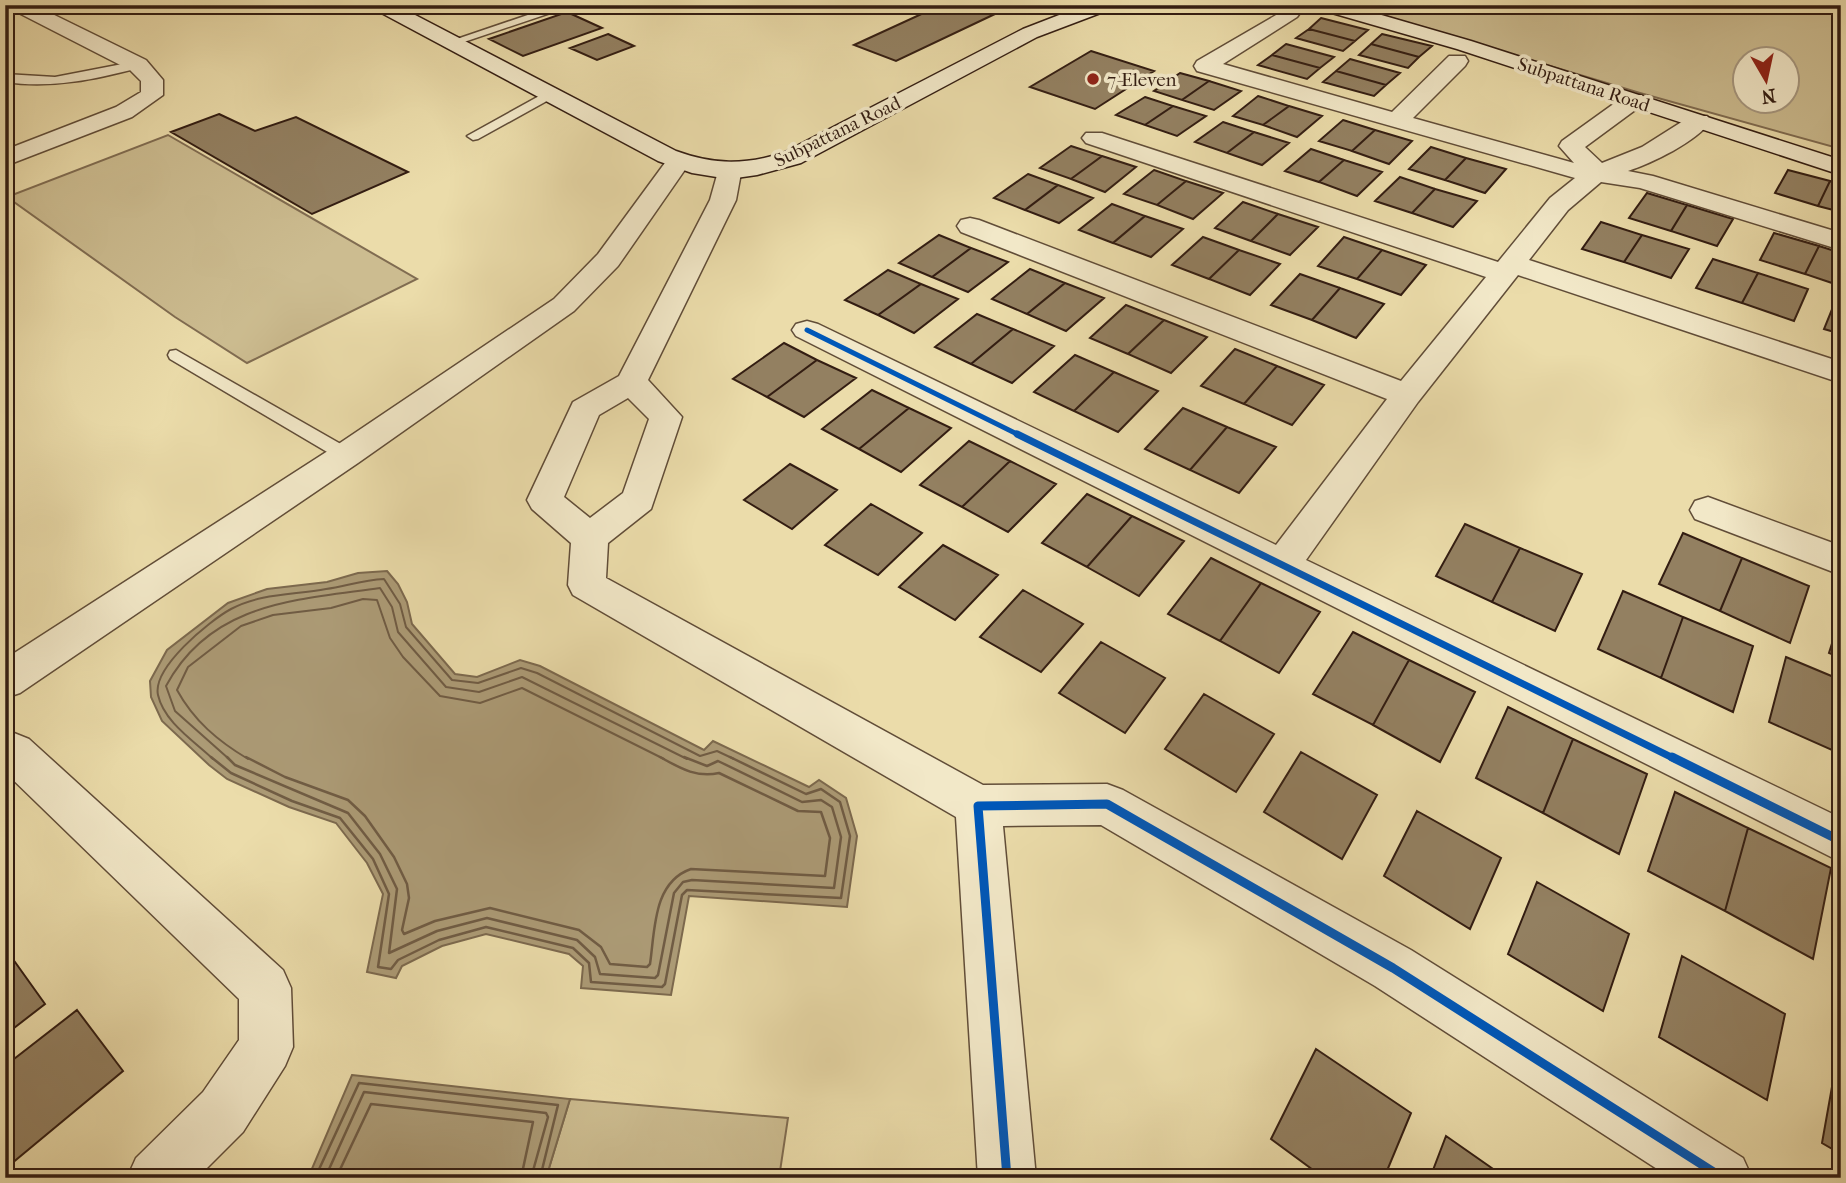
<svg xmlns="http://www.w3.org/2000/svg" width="1846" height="1183" font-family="'IM FELL French Canon',serif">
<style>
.green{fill:#ccbc90;stroke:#806c51;stroke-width:2;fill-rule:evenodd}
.water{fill:#ac9b76;stroke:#7c694e;stroke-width:2}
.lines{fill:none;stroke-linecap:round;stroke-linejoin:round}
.shore-far1{stroke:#705c44;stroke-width:2}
.shore{stroke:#705c44;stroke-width:2.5}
.building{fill:#938061;stroke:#331d12;stroke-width:2}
.lane-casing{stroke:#614d38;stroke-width:3}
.street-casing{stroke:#614d38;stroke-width:3}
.secondary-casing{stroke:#331d12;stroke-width:3}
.lane{fill:#f2e8c8;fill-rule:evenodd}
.street{fill:#f2e8c8;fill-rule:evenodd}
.secondary{fill:#f2e8c8;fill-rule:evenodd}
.cycleway-far2-casing{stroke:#f2e8c8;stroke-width:9}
.cycleway-far1-casing{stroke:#f2e8c8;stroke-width:11}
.cycleway-casing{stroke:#f2e8c8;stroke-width:13}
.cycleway-far2{stroke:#0057b8;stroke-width:5}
.cycleway-far1{stroke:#0057b8;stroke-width:7}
.cycleway{stroke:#0057b8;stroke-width:9}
.poi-dot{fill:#8f2418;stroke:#f2e8c8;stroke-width:2.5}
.labels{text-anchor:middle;stroke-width:7;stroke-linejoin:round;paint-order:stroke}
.far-poi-label{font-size:19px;fill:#331d12;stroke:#f2e8c8;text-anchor:start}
.far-street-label{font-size:19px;fill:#331d12;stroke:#f2e8c8}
</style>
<rect width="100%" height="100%" fill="#ebdcaa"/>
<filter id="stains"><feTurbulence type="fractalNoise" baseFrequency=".00286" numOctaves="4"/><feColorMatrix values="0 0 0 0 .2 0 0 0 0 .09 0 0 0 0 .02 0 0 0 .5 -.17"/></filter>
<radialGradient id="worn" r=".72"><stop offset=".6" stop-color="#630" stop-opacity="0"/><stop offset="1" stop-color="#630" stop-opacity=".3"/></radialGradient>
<path class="green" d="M1349,5H1841V149L1640,93ZM1744,60H1786V102H1744Z
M168,135L417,279L247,363L175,317L7,197Z
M570,1099L788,1118L779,1178H546Z"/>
<path class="water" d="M387,571L398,584L407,602L412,624L455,674L477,677L520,660L540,666L704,750L713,741L809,787L819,780L846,798L857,836L847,907L689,896L671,995L581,988L583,966L569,954L486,934L442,946L402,966L396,978L367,972L383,894L367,863L336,823L289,807L227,779L209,765L162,721L151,697L150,681L167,650L228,603L267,589L327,582L358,573Z
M352,1075L570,1099L546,1178H308Z"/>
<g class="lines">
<path class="shore-far1" d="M213,759C194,741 164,722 158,695C152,668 209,621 231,609C261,593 294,595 326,589C346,586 363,580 384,579L400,604L406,627L452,680L478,683L521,668L537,673L700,756L717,751L734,759
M229,759L175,711L166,686C211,602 296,600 380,588L392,607L398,632L446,687L479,692L522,677L687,759
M248,759C218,741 194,721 177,690L188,667L241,626L273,615L331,608L363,599L377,600L390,638L403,657L440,696L480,703L522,688L664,759"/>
<path class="shore" d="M211,757L231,773L292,801L340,818L373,859L389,894L378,967L391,969L398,960L439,940L486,927L573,948L589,963L591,982L662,987L665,984L682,895L687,890L841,898L850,836L840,802L821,789L806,794L730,757
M227,757L235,765L348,813L380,854L397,889L389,953L437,931L487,918L577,940L595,957L600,974L655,978L658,975L674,893L683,882L692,880L834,888L841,837L832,807L821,800L802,802L718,761L707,766L684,757
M246,757L285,777L348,800L365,816L394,857L407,884L409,898L402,930L404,934L435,921L490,908L579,930L601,947L610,964L647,967L650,964C655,930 653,882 691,869L825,876L830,838L821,812L798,811L719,773C696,778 680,768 660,757
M315,1178L359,1083L558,1105L540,1178
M325,1178L364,1092L546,1113L548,1117L531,1178
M336,1178L371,1104L533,1122L521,1178"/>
</g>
<path class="building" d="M586,5H624L604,12Z
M941,5H975L997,13L896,61L854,45Z
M567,12L602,28L523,56L489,39Z
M1321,18L1368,30L1355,41L1309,29Z
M1309,29L1355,41L1343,51L1296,38Z
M608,34L634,46L597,60L570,48Z
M1382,34L1432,46L1419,57L1371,44Z
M1286,44L1334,57L1320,68L1272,55Z
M1371,44L1419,57L1408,68L1359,55Z
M1091,51L1154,71L1095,109L1030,87Z
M1272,55L1320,68L1307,79L1258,65Z
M1350,59L1400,73L1386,85L1336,71Z
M1336,71L1386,85L1374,96L1323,82Z
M1180,73L1209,81L1182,100L1154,91Z
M1209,81L1241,91L1214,110L1182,100Z
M1258,96L1289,106L1263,125L1233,116Z
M1145,97L1173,106L1145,125L1116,115Z
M1173,106L1206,116L1177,136L1145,125Z
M1289,106L1322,116L1297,137L1263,125Z
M219,114L255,131L296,117L408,172L312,214L171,132Z
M1343,120L1375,130L1352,151L1319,141Z
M1223,122L1254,132L1227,153L1195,142Z
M1375,130L1412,141L1389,164L1352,151Z
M1254,132L1289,143L1262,165L1227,153Z
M1071,146L1102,156L1071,179L1040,168Z
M1431,147L1466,158L1445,180L1409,169Z
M1311,149L1344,160L1319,182L1285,171Z
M1102,156L1136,167L1105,192L1071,179Z
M1466,158L1506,169L1485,193L1445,180Z
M1344,160L1382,172L1357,196L1319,182Z
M1154,170L1186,181L1157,205L1124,194Z
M1788,170L1830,181L1818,206L1775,193Z
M1028,174L1058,185L1025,210L994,198Z
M1400,177L1435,189L1412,213L1375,201Z
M1186,181L1223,193L1193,219L1157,205Z
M1830,181L1841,185V212L1818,206Z
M1058,185L1093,198L1059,223L1025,210Z
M1435,189L1477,201L1453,227L1412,213Z
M1647,193L1687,205L1671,231L1629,218Z
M1243,202L1278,214L1251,241L1215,228Z
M1112,204L1145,216L1113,243L1079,230Z
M1687,205L1733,219L1717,246L1671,231Z
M1278,214L1318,227L1290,255L1251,241Z
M1145,216L1183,229L1151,257L1113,243Z
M1601,222L1642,235L1624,262L1582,249Z
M1774,233L1819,246L1805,274L1760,260Z
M939,235L971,248L932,277L899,263Z
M1642,235L1689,249L1671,278L1624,262Z
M1203,237L1239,250L1209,279L1172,265Z
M1344,237L1382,250L1357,279L1318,266Z
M1819,246L1841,253V286L1805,274Z
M971,248L1008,262L968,292L932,277Z
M1239,250L1280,264L1250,295L1209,279Z
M1382,250L1426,265L1401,295L1357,279Z
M1713,259L1758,273L1742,303L1696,288Z
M1030,269L1065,283L1027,314L992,299Z
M888,270L921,284L878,315L845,300Z
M1758,273L1808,289L1794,321L1742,303Z
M1300,274L1340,288L1312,320L1271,305Z
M1065,283L1104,298L1066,331L1027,314Z
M921,284L958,299L914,333L878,315Z
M1340,288L1384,304L1356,338L1312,320Z
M1837,297L1841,298V334L1824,329Z
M1126,305L1164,320L1128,354L1090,338Z
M977,314L1013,329L971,364L935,347Z
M1164,320L1207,337L1171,373L1128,354Z
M1013,329L1054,346L1012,383L971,364Z
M784,343L817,360L767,397L733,379Z
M1235,349L1277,366L1244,404L1201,386Z
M1075,355L1114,372L1074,411L1034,392Z
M817,360L856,378L804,417L767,397Z
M1277,366L1324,385L1292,425L1244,404Z
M1114,372L1158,391L1118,432L1074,411Z
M872,390L909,408L859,449L822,429Z
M909,408L951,428L901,472L859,449Z
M1183,408L1227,427L1190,470L1145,449Z
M1227,427L1276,447L1239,493L1190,470Z
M969,441L1010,461L962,507L920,485Z
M1010,461L1056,484L1008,532L962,507Z
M790,464L837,490L792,529L744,500Z
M1087,494L1132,516L1087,567L1042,543Z
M871,504L922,533L878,575L825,545Z
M1132,516L1184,541L1139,596L1087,567Z
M1465,524L1520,548L1492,602L1436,576Z
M1683,533L1742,558L1720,611L1659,584Z
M943,545L998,575L955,620L899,587Z
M1520,548L1582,574L1555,631L1492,602Z
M1211,558L1261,583L1220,641L1168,614Z
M1742,558L1809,586L1790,643L1720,611Z
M1261,583L1320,612L1279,673L1220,641Z
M1023,590L1083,624L1041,672L980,637Z
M1623,591L1683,617L1661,678L1598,649Z
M1841,615V658L1829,653Z
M1683,617L1753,646L1733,712L1661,678Z
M1353,632L1409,660L1373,725L1313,694Z
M1101,642L1165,678L1125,733L1059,693Z
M1786,657L1841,680V754L1769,722Z
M1409,660L1475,692L1440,762L1373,725Z
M1204,694L1274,734L1236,792L1165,749Z
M1508,707L1573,739L1543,813L1476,778Z
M1573,739L1647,774L1619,854L1543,813Z
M1301,752L1377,795L1342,859L1264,812Z
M1675,792L1748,828L1725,911L1648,871Z
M1417,811L1501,858L1470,929L1384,876Z
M1748,828L1831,868L1813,959L1725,911Z
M1537,882L1629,934L1603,1011L1508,954Z
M5,948L45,1004L5,1035Z
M1682,956L1785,1014L1767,1100L1659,1037Z
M77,1010L123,1071L11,1164L5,1155V1066Z
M1316,1049L1411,1113L1384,1178H1324L1271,1139Z
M1838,1053L1841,1054V1154L1822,1143Z
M1446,1136L1506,1178H1430Z"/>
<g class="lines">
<g class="lane-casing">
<path id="lane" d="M557,5H574L458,44L448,42Z
M138,61L142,63V67C97,79 52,89 5,82V74L55,77Z
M550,90L556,94L554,97L478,139L473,140L467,136Z
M176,350L353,451L355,455L353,459H339L170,359L168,355L170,351Z"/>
</g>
<g class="street-casing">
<path id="street" d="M8,5H34L146,60L163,80V95L132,117L5,166V150L116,107L141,92V81L130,70L11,9Z
M1290,7L1297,9L1300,13L1297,17L1223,64L1392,112L1449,56H1465L1468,61L1465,66L1413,118L1574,163L1559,146L1562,141L1626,95H1642L1645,100L1642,105L1585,147L1602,163L1642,147L1691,116H1707L1711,121C1696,142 1652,163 1628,171L1653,176L1841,233V250L1640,188L1601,182L1568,210L1529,260L1841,362V383L1518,275L1418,402L1306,560L1841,818V862L796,336L792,330L796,324L807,321L818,324L1276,545L1387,399L961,232L957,226L961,220L970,218L979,220L1401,381L1486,277L1086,143L1082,138L1086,133H1102L1498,262L1550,198L1575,178L1197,71L1194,66L1197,61Z
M679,154L688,156L691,161L618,266L574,311L358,463L20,693L5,698V659L334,447L554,299L598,254L670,156Z
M728,165L737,168L741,173L736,200L648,380L682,417L651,509L608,543L606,578L983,785L1107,784L1123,790L1411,950L1743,1158L1752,1178H1671L1375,986L1101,825L1003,826L1036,1178H978L956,817L573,595L568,585L571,543L532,509L527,500L573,402L619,376L710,200L719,168ZM628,398L649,419L623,493L590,518L564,497L599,415Z
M1708,497L1841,546V575L1695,519L1690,510L1695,501Z
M14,733L29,739L283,970L291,988L293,1047L285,1066L243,1132L197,1178H127L136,1158L203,1092L239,1040V999L5,772V736Z"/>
</g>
<g class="secondary-casing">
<path id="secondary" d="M371,5H396L676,151C714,165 744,165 783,153L1023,29L1085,5H1114L1111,9L1037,37L801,163L757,175L729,179L692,173L658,161L374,9Z
M1315,5H1347L1471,41L1841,160V175L1457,49L1318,9Z"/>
</g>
<use href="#lane" class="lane"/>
<use href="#street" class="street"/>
<use href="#secondary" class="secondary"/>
<g class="cycleway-far2-casing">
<path id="cycleway-far2" d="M807,330L1021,436"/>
</g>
<g class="cycleway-far1-casing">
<path id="cycleway-far1" d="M1017,434L1675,759"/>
</g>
<g class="cycleway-casing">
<path id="cycleway" d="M1672,757L1841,841
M1007,1178L978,806L1107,804L1393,968L1723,1178"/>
</g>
<use href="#cycleway-far2" class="cycleway-far2"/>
<use href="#cycleway-far1" class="cycleway-far1"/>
<use href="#cycleway" class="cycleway"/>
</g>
<circle class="poi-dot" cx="1093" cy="79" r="7"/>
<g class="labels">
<g class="far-poi-label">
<text x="1107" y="86">7-Eleven</text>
</g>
<g class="far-street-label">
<text transform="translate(1584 84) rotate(18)" y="7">Subpattana Road</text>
<text transform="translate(837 131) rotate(-26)" y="7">Subpattana Road</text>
</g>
</g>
<rect width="1846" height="1183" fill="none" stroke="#ebdcaa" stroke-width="28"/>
<rect x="7" y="7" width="1832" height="1169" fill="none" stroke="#331d12" stroke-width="3.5"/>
<rect x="14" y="14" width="1818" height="1155" fill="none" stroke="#331d12" stroke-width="2"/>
<g transform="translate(1766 80) rotate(171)"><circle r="33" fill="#f2e8c8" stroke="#a6977f" stroke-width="2"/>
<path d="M0-5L12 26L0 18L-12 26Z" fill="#8f2418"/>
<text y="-10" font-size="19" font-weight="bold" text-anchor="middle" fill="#331d12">N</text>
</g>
<rect width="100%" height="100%" filter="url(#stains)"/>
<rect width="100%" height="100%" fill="url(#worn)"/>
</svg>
